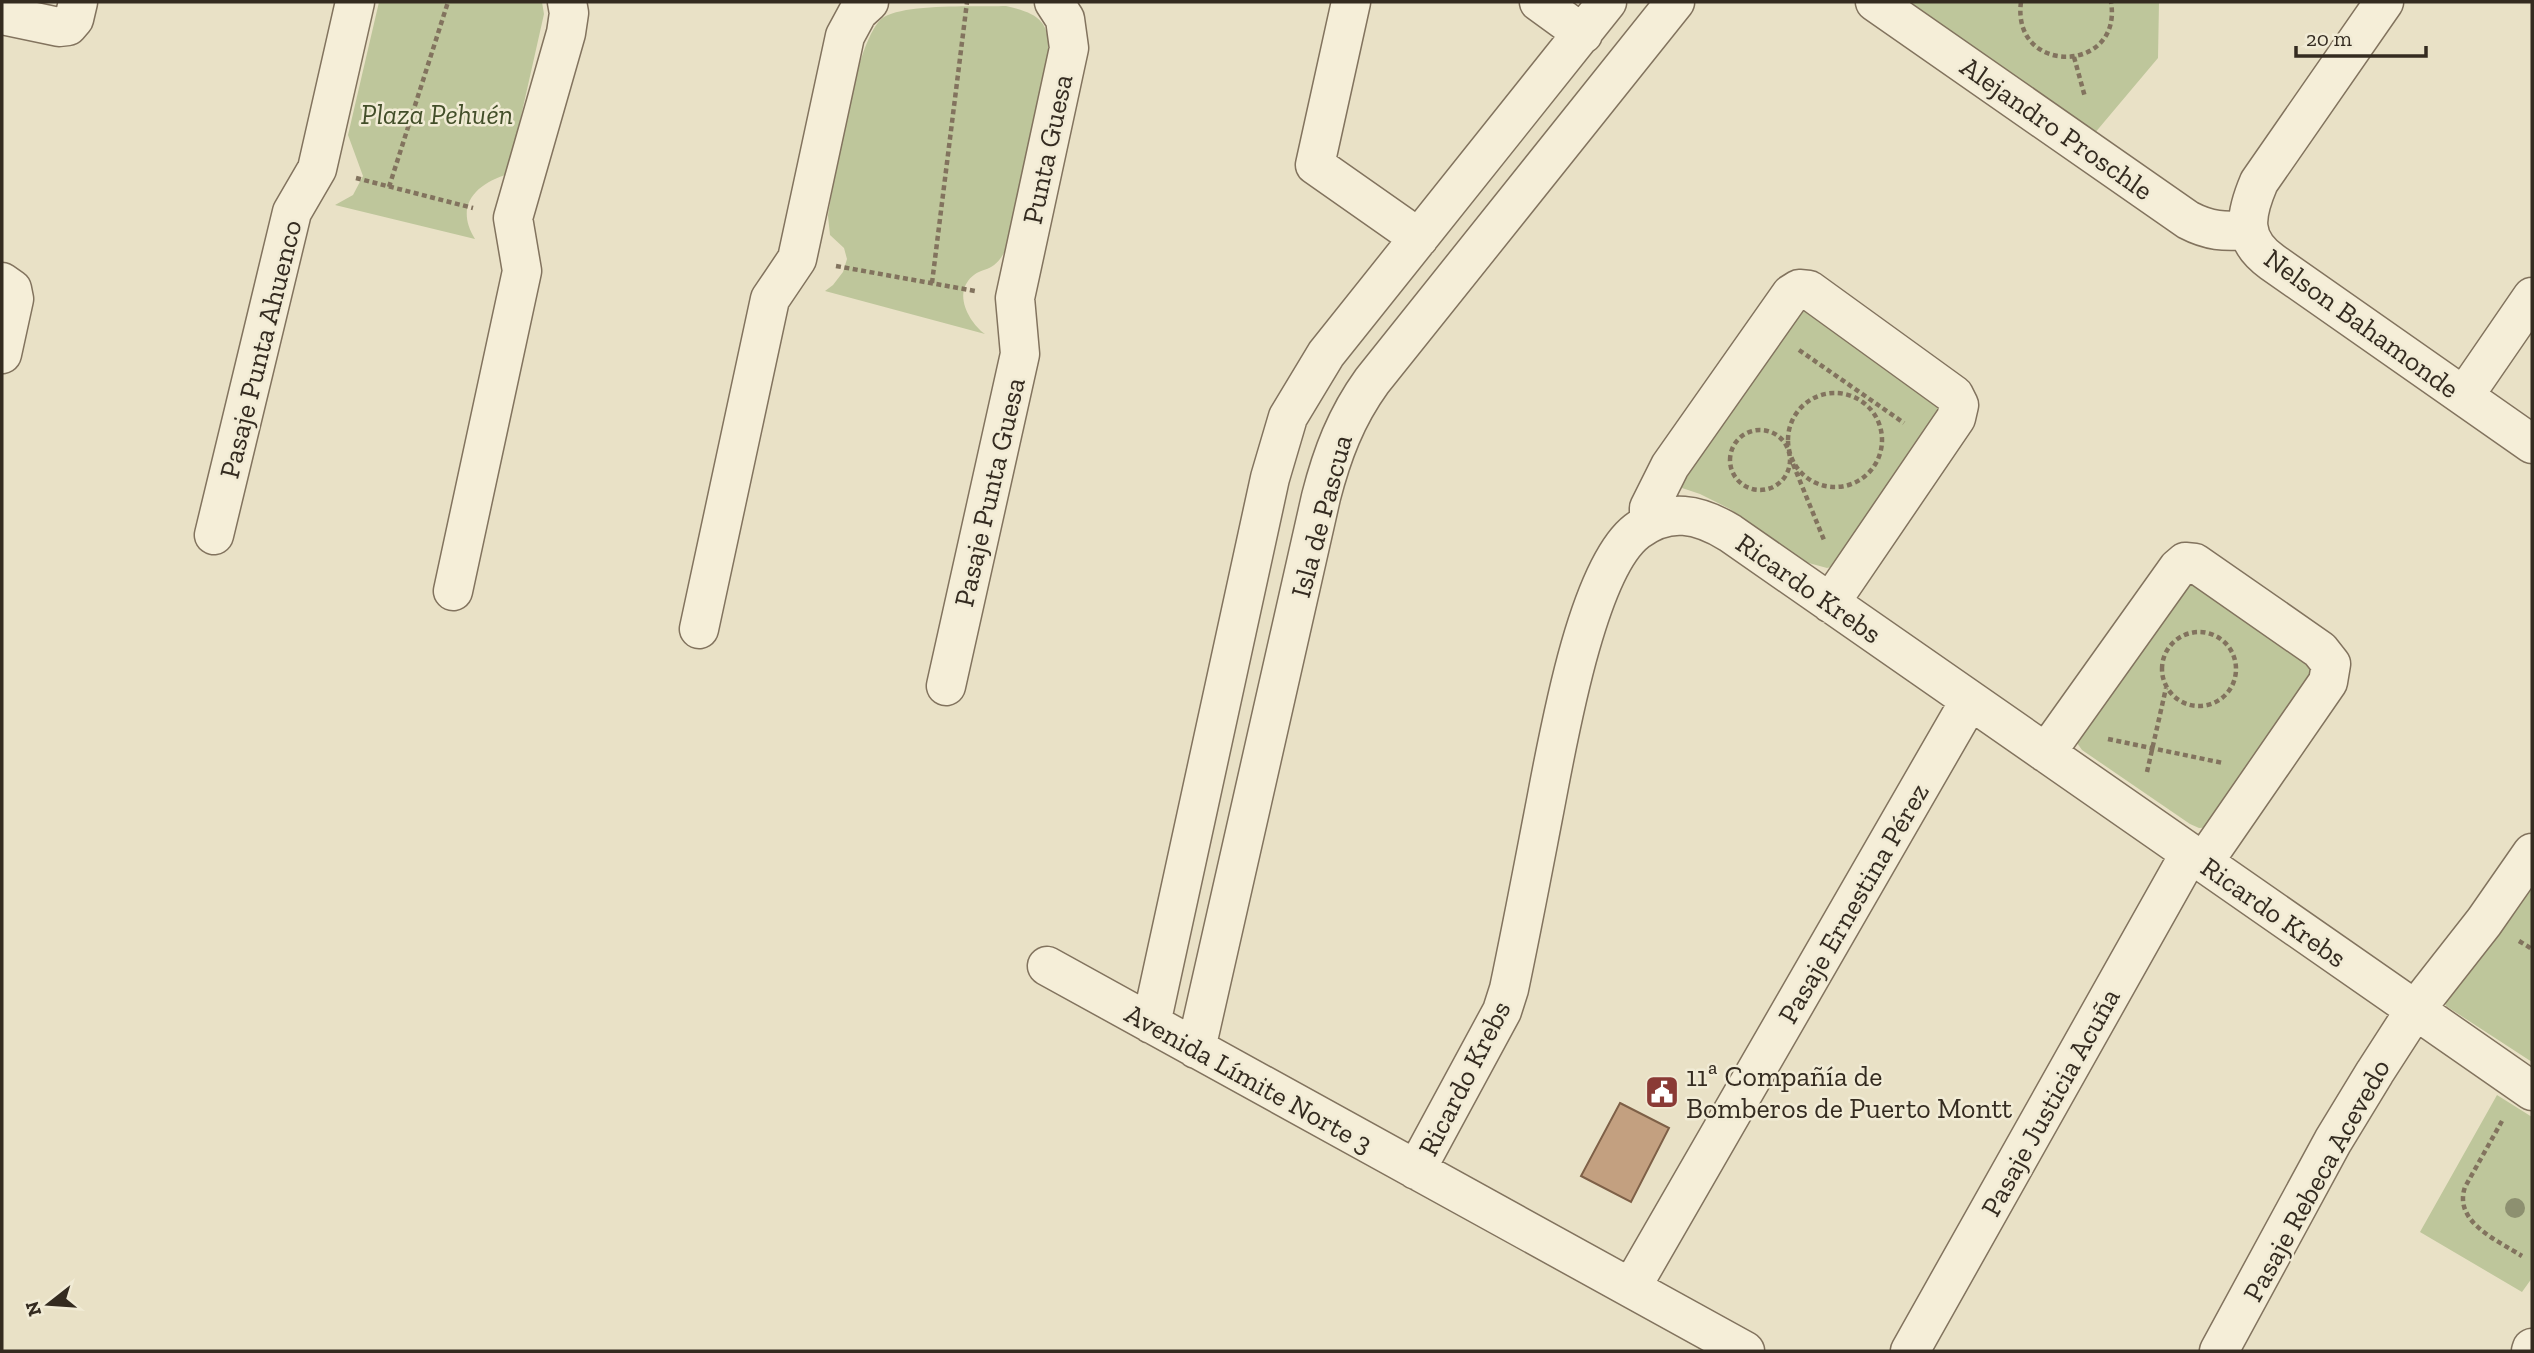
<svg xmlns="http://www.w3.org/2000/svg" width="2534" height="1353" font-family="'Zilla Slab',serif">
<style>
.green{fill:#bec69b}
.building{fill:#c3a080;stroke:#7e6047;stroke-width:2}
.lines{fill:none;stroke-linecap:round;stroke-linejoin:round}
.minor-casing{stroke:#82735e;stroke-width:41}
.path{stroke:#82735e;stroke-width:4.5;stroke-dasharray:5 3.5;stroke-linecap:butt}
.minor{stroke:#f5eed8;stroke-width:38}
.tree{fill:#8d9070}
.labels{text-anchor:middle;stroke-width:5;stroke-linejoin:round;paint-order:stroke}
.park-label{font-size:28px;font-style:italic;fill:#424e29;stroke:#f1ebd5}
.street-label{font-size:28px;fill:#342b20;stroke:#f1ebd5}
.poi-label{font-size:28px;fill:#342b20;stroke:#f1ebd5;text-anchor:start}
</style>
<rect width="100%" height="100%" fill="#e9e1c6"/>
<path class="green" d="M379,2H542L544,14L508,174C476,184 454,205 475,239L335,205L353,195L363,176L348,135Z
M1899,2H2159L2158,58L2094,134Z
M1006,6C1042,14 1051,23 1048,61L1006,249C992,277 981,264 968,281C955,298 971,324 985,334L825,291L833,285L843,272L847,259L844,248L830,235L828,216C835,179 855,35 884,17C908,3 977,7 1006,6Z
M1803,308L1935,394L1941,410L1835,566L1827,568L1805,562L1730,509L1700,494L1676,486Z
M2187,576L2318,664L2213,827L2199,828L2190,824L2082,750L2077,743Z
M2532,868V1062L2446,1006L2444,1000Z
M2497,1095L2532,1117V1278L2522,1292L2420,1232Z"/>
<path class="building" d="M1620,1103L1669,1128L1631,1202L1581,1176Z"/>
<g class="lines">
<g class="minor-casing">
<path id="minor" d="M1351,2L1315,165L1419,238
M1539,2L1583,34
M1875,2L2188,220C2209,231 2224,232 2248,230
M2384,2L2259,182C2245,215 2240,239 2272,262L2532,444
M2,15L59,27L68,26L74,19L78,2
M2,282L12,289L14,299L2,354
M2464,396L2532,297
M1649,523V508L1670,466L1791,294L1799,289L1809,290L1954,395L1959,405L1956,418L1830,603
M214,535L292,212L317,169L355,2
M453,591L522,271L513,218L566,33L569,13L567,2
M699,629L770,299L797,259L845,36L858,12L869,2
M946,686L1020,354L1015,298L1069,48L1065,19L1054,2
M2046,753L2178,568L2185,562L2195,563L2320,650L2331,664L2328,682L2203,863
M1047,966L1745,1351
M1151,1024L1270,478L1288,417L1326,354L1607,2
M1196,1049L1321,497C1332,454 1346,417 1372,381L1675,2
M1416,1170L1502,1011L1509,989C1521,932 1532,874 1543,817C1556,751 1585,571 1637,531C1669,507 1699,514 1730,533L2532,1091
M1631,1288L1970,700
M1910,1351L2190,853
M2219,1351L2333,1141L2375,1072L2415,1010L2484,922L2532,853
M2531,1351L2532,1348"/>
</g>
<path class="path" d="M2021,2C2011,76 2123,74 2111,2
M2074,57L2085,97
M356,178L473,208
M389,187L448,2
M836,266L975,291
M932,283L967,2
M1799,350L1904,423
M1788 440a47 47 0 1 1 94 0a47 47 0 1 1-94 0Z
M1730 460a30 30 0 1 1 60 0a30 30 0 1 1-60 0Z
M1793,464L1824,540
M2162 669a37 37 0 1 1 74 0a37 37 0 1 1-74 0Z
M2108,739L2223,763
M2147,772L2166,688
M2519,941L2532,949
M2502,1121L2465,1187C2453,1222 2497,1240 2522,1256"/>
<use href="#minor" class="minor"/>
</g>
<circle class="tree" cx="2515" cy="1208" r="10"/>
<defs>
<g id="civic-square" transform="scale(1.75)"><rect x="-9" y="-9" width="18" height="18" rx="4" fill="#8a3a35" stroke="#f1ebd5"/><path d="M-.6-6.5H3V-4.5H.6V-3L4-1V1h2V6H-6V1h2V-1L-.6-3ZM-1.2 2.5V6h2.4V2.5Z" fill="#fff"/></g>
</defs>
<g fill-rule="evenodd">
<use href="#civic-square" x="1662" y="1092"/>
</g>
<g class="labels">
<g class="park-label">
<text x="437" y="124">Plaza Pehuén</text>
</g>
<g class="street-label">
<text transform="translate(2057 128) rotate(35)" y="10">Alejandro Proschle</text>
<text transform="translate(1047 149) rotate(-78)" y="10">Punta Guesa</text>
<text transform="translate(2362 323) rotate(36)" y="10">Nelson Bahamonde</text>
<text transform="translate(260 349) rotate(-76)" y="10">Pasaje Punta Ahuenco</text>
<text transform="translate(989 492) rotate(-77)" y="10">Pasaje Punta Guesa</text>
<text transform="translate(1321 516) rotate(-75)" y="10">Isla de Pascua</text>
<text transform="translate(1809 588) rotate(35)" y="10">Ricardo Krebs</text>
<text transform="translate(1853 903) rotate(-60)" y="10">Pasaje Ernestina Pérez</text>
<text transform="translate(2274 912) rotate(35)" y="10">Ricardo Krebs</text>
<text transform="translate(1249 1078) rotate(29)" y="10">Avenida Límite Norte 3</text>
<text transform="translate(1464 1078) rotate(-63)" y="10">Ricardo Krebs</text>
<text transform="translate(2050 1102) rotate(-61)" y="10">Pasaje Justicia Acuña</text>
<text transform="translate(2316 1180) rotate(-61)" y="10">Pasaje Rebeca Acevedo</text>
</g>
<g class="poi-label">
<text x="1686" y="1086">11ª Compañía de<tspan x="1686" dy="32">Bomberos de Puerto Montt</tspan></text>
</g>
</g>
<rect width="2534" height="1353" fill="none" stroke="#342b20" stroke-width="7"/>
<g transform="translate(49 1304) rotate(253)" stroke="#f1ebd5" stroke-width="5" paint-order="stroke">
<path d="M0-5L12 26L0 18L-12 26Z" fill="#342b20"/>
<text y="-10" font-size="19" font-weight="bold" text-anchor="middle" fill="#342b20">N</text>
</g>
<path d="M2296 46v10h130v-10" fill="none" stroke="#342b20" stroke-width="3.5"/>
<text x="2306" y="46" font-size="21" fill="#342b20" stroke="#f1ebd5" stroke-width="5" paint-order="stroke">20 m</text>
</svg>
